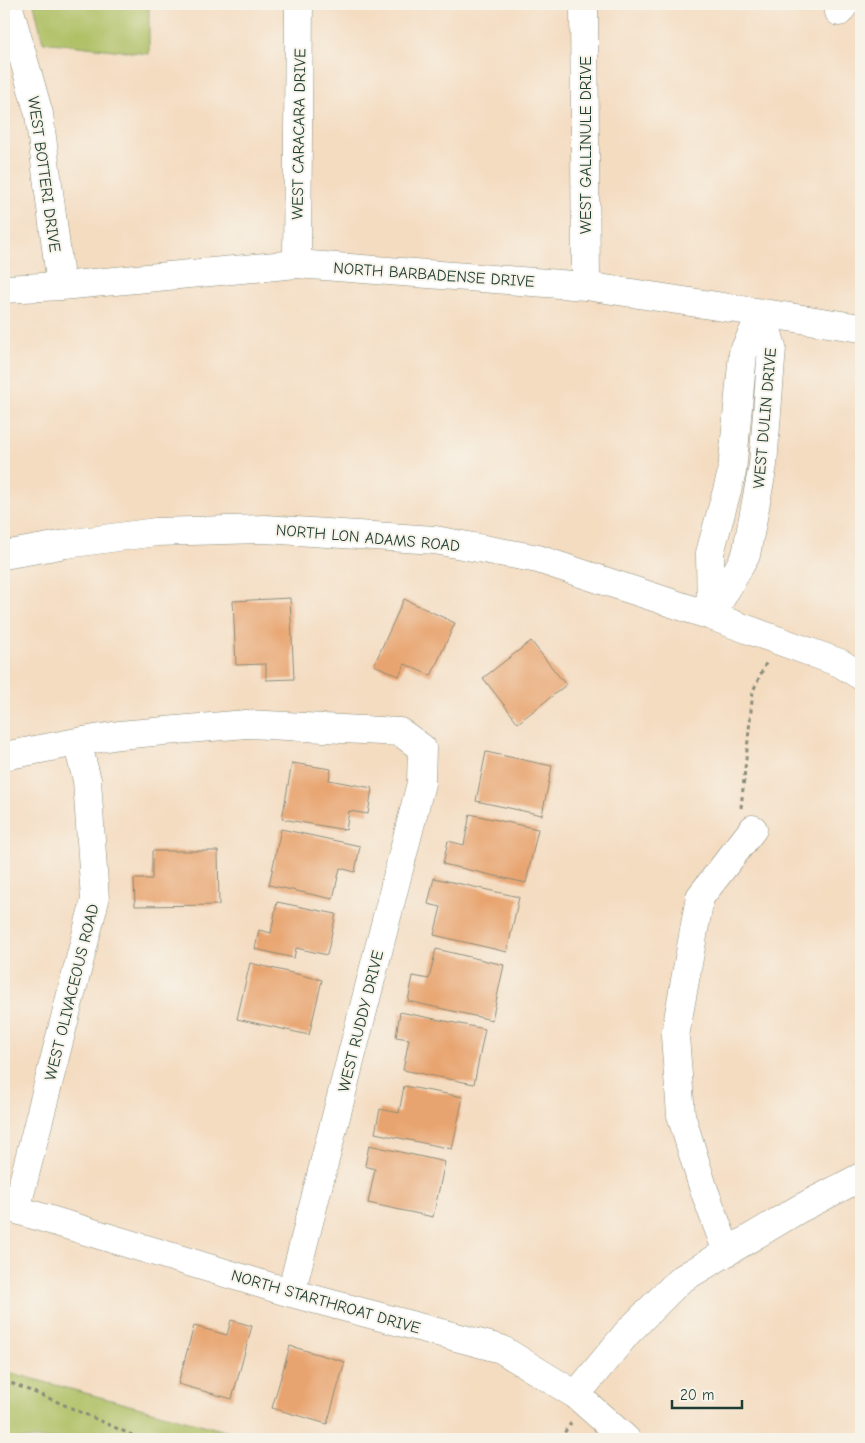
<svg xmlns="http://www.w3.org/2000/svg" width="865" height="1443" font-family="'Comic Neue',sans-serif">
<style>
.green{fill:#aebf63;stroke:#667e4c}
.building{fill:#e8a46f}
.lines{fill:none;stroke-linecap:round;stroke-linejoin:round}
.minor-casing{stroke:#8a8c7a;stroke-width:29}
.path{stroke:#8a8c7a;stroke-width:3;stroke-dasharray:4 4;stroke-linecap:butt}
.minor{stroke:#fff;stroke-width:28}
.labels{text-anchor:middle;stroke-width:4;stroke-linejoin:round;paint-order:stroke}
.street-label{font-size:16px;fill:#1f3d34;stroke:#f7f3e8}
</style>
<rect width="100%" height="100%" fill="#f7f3e8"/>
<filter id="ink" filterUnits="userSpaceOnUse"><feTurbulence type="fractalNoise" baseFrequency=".02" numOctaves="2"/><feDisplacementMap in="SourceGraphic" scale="10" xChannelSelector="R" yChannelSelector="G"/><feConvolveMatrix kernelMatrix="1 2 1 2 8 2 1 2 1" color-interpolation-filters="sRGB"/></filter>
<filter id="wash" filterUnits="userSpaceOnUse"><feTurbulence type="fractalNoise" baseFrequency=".0096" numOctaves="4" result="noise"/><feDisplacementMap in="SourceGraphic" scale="20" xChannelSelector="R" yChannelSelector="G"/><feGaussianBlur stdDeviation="1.12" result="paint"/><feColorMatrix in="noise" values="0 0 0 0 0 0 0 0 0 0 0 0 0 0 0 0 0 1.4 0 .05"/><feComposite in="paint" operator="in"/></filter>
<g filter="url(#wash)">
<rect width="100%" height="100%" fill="#f4dcc1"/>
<path class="green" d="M34,4H149V54L43,42Z
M4,1371L255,1439H4Z"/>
<g id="blocks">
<path class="building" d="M290,598L294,679L266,680V664L236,665L233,601Z
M404,599L455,623L431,676L405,664L399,676L374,665Z
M531,641L566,685L518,723L483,678Z
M486,752L552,766L542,815L476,801Z
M292,763L331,769L329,780L372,788L368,814L349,811L346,830L282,819Z
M470,814L538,829L526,883L443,864L448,841L464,845Z
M281,829L360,846L355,872L340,868L333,899L269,885Z
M152,851H218L219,905L135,906L134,879H152Z
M434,878L519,897L507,952L434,935L441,907L428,904Z
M277,902L336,914L327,955L296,948L294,958L255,949L259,930L271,933Z
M436,949L504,965L492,1020L408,1001L413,976L429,979Z
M250,963L322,980L309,1035L237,1019Z
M400,1012L485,1029L474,1084L403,1070L409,1039L396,1037Z
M404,1086L463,1097L452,1149L375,1133L380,1109L399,1113Z
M369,1145L445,1162L433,1217L368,1203L375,1169L365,1166Z
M231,1320L252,1326L232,1399L178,1384L194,1326L227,1335Z
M290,1346L345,1362L327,1424L272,1408Z"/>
</g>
</g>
<g filter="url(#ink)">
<use href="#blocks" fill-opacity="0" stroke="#8a8c7a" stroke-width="1"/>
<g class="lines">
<g class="minor-casing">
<path id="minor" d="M8,4L39,114L61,286
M584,4L586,286
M839,12L845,4
M297,264L299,4
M4,289L61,286L297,264L586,286L861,328
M4,555L66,544L156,532L265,529L435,540L538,559L711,616L840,663L861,676
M711,616L746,555L763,465L772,347L762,313
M711,616L710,553L732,472L743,353L762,313
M4,756L77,742L119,735L246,724L400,732L422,748L421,783L291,1293
M4,1206L291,1293L501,1349L576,1395L626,1439
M16,1210L95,900L87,780L77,742
M727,1252L703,1187L681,1115L675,1036L700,897L753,829
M576,1395L627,1333L680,1280L799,1209L861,1177"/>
</g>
<path class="path" d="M741,808L753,691L766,663
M4,1380L53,1400L141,1439
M560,1439L571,1423"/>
<use href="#minor" class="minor"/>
</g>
</g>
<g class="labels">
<g class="street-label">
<text transform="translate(298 134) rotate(-89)" y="6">WEST CARACARA DRIVE</text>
<text transform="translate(585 145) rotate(-90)" y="6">WEST GALLINULE DRIVE</text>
<text transform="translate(45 174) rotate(82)" y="6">WEST BOTTERI DRIVE</text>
<text transform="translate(434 274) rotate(4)" y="6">NORTH BARBADENSE DRIVE</text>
<text transform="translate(764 418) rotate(-85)" y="6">WEST DULIN DRIVE</text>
<text transform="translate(368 537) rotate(5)" y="6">NORTH LON ADAMS ROAD</text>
<text transform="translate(71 992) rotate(-76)" y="6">WEST OLIVACEOUS ROAD</text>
<text transform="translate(360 1021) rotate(-76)" y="6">WEST RUDDY DRIVE</text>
<text transform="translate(326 1301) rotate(16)" y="6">NORTH STARTHROAT DRIVE</text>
</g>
</g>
<rect width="865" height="1443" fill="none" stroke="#f7f3e8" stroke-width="20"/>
<path d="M672 1400v8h70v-8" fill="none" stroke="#1f3d34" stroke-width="2.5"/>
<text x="680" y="1400" font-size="15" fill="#1f3d34" stroke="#f7f3e8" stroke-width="4" paint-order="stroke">20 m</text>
</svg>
